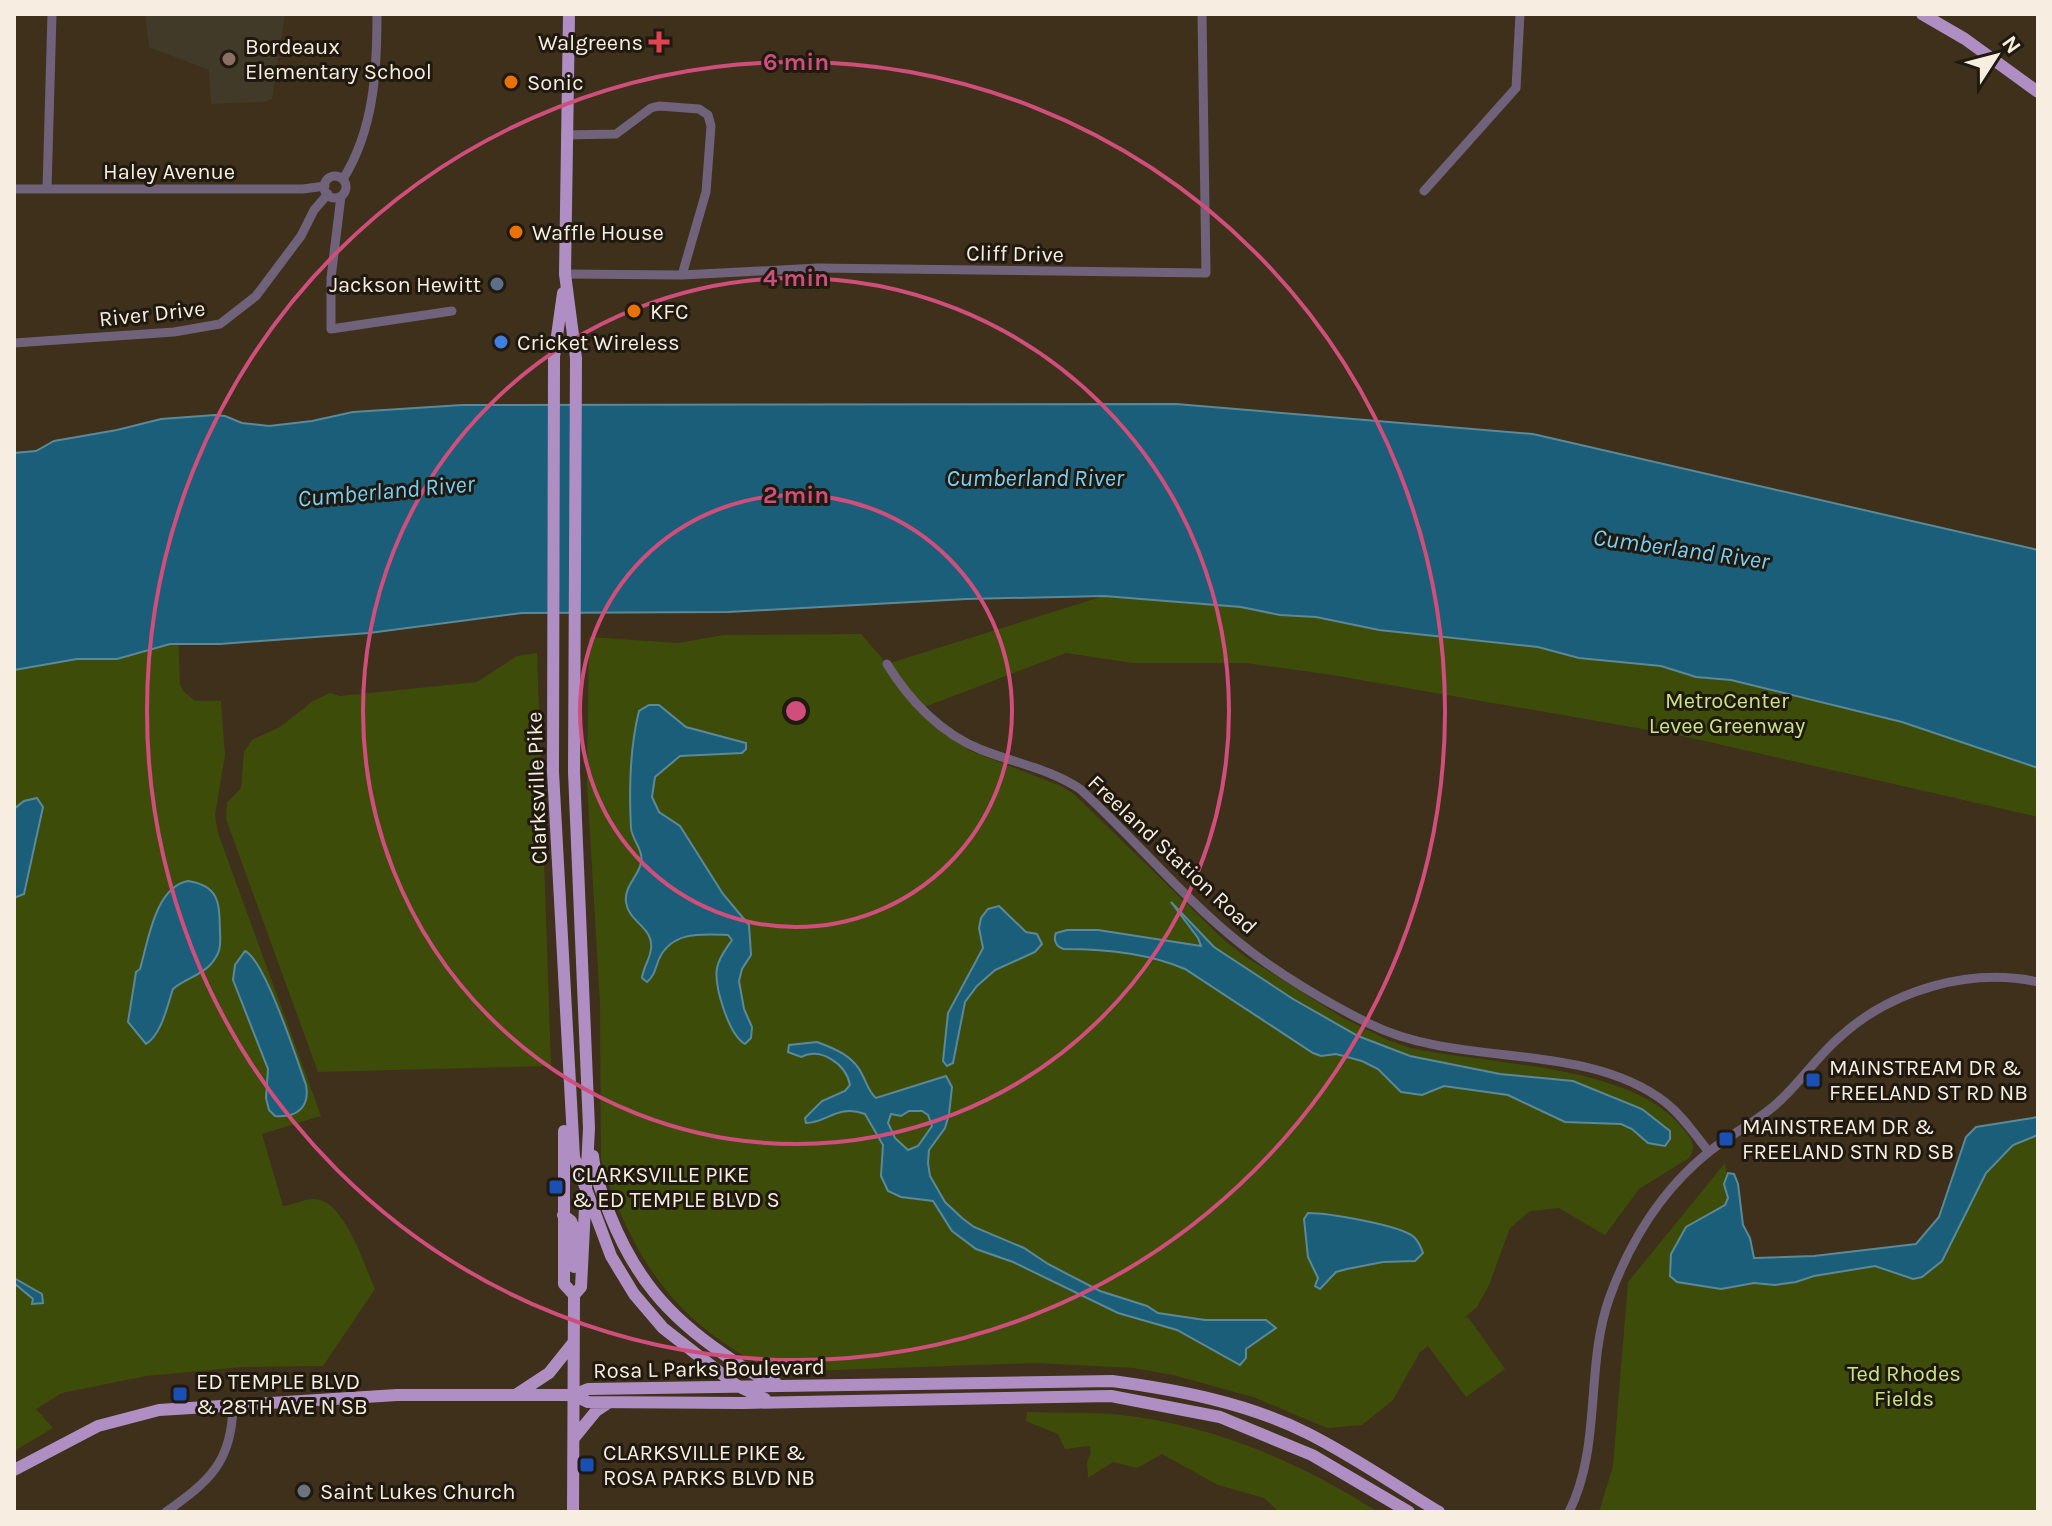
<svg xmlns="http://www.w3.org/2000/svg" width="2052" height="1526" font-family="Karla,sans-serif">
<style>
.education{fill:#413a28}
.green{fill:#3e4c0a}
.water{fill:#1a5e79;stroke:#5c8998;stroke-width:2;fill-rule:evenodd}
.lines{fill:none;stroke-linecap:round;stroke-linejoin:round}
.minor{stroke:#71627b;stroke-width:9}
.major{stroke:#af8fc3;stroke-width:12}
.ring{fill:none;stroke:#cf4e7c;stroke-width:4}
.health-dot{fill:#e0444e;stroke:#201910;stroke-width:3}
.education-dot{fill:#8d6e63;stroke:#201910;stroke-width:3}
.food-dot{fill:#e8710a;stroke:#201910;stroke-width:3}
.service-dot{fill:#5c6f8a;stroke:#201910;stroke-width:3}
.shop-dot{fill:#3f7fe0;stroke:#201910;stroke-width:3}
.transit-dot{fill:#1a4fb4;stroke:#201910;stroke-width:3}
.worship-dot{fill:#6b7280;stroke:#201910;stroke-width:3}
.labels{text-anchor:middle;stroke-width:6;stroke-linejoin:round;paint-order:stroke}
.poi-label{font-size:22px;fill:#f7eee1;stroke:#201910;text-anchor:start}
.street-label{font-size:22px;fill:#f7eee1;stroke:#201910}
.park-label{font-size:22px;fill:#cae481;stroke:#201910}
.water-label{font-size:24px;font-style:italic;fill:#77d0f7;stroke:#201910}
.centre{fill:#cf4e7c;stroke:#201910;stroke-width:4}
.ring-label{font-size:24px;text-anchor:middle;font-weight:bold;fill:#cf4e7c;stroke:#201910;stroke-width:6;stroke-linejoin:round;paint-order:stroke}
</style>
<rect width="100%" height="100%" fill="#3e301a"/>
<path class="education" d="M145,14H285L272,99L264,102L211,104L209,70L149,47Z"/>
<path class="green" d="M1104,596L1241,607L1280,615L1316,617L1379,630L1538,647L1579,658L1661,666L1696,677L1731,680L1902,722L2038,768V817L1683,736L1332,675L1246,663H1133L1066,653L922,708L968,750L1061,786L1074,794L1225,941L1246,957L1343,1018L1390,1041L1411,1048C1489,1065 1628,1064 1681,1126C1690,1137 1698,1145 1689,1158L1639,1189L1605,1235L1559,1208L1530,1211L1510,1228L1489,1285L1477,1307L1464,1318L1468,1317L1505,1369L1466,1397L1428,1346L1420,1352L1393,1400L1362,1425L1327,1428L1253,1397L1173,1375L1134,1368L1035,1363L778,1372L767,1368C692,1331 648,1281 617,1205C611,1189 604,1174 601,1158L600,1002L587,783L589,637L678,643L724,635L861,634L887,664Z
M178,629L180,684L183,691L195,701H221L225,755L215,815L218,833L321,1116L262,1134L283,1206C293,1205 304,1199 314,1199C344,1199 364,1265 375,1289L323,1366L242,1367L146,1376L62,1393L36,1409L53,1428L14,1451V654Z
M537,653L551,1066L318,1072L226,819L227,803L241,788L244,752L252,740L280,727L313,701L330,693L340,696L477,682L517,656Z
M2038,1128V1512H1599L1613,1466L1628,1282L1725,1163L1741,1263L1915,1256L1950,1214L1980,1139Z
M1027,1412C1055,1413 1085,1412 1113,1414C1209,1423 1298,1461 1378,1512H1279L1264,1498L1218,1485L1162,1454L1137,1468L1113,1462L1088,1478L1087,1462L1091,1452L1089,1446L1065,1449L1058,1434L1026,1421Z"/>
<path class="water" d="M1176,404L1533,434L2038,550V768L1902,722L1731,680L1696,677L1661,666L1579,658L1538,647L1379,630L1316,617L1280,615L1241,607L1104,596L966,599L728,612L522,613L369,633L220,644H170L117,659H77L14,670V453L36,451L54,441L117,430L161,419L215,415L225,416L242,423L269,426L312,421L353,412L462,405Z
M649,705H659L686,727L746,743V749L742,753L680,756L655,777L652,797L659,812L680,826L723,894L749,925L751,955L742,969L739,981L744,1009L752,1027L751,1038L745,1044C729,1035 714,987 717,968C719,957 726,949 732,940L728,935C701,934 672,931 659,959C655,969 655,975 647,982L642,978C643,968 650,959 651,949C654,927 628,922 626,902C624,886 638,877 641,863C644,850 632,840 631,828C629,791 630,747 639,711Z
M37,798L43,807L24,894L14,898V809L24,801Z
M188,881C221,886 219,905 220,932C221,947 220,954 210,965C200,976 184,979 173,989C167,1006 162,1034 146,1044L128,1022L136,972L140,969C148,942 155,887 188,881Z
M1171,902L1214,947L1293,999L1358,1036L1410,1056L1500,1074L1573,1081L1642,1109L1670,1131V1139L1665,1146L1648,1143L1632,1129L1621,1124L1565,1122L1508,1095L1444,1086L1422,1095L1401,1092L1378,1069L1362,1061L1336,1054L1321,1056L1313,1053L1185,969C1148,953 1103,949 1064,949C1056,947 1053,940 1056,933L1067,930H1098L1201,946L1198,938Z
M999,906L1026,932L1037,934L1042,944L1035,952L995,970L977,986L965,1002L953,1063L947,1066L943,1061L948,1013L983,948L979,928L981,918L988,909Z
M245,951C265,960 297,1060 306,1085C310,1107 297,1118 275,1116L269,1110L266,1098L268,1069L233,980L235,965Z
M817,1042C836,1049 854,1056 863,1076C867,1084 869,1092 876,1098L946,1076L952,1087L949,1114L945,1128L929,1150L928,1163L930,1176L945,1202L962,1218L974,1227L1024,1248L1048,1264L1100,1291L1147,1306L1158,1313L1205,1320H1266L1276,1328L1246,1349V1358L1240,1365L1177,1330L1118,1313L1013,1262L976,1249L952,1231L933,1201L901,1197L888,1191L881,1176L883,1145L865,1114C837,1104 827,1123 806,1123L805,1118L822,1101L845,1091L850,1085C846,1064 821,1047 801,1057L788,1052L789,1045ZM909,1111H922L928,1115L932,1126L918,1146L908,1150L895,1138L888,1123L891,1114L901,1116Z
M2038,1117V1135L2013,1145L1986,1173L1942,1261L1922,1277L1913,1279L1875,1266L1814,1276L1796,1282L1775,1285L1754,1283L1721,1289L1677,1282L1670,1276L1671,1254L1686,1227L1725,1205L1728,1198L1724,1184L1728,1173L1734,1174L1738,1184L1743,1225L1750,1238L1754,1258L1814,1256L1916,1244L1939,1217L1966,1137L1976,1127Z
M1308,1213C1328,1213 1400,1225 1414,1237C1418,1241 1421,1247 1423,1253L1415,1261L1383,1262L1347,1269L1336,1272L1320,1289L1315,1286L1318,1278L1308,1257L1304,1219Z
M14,1278L42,1294L43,1303L32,1304L33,1299L14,1283Z"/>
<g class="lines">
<path class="minor" d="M566,135L616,134L651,108L659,106L699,109L708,115L711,126L706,192L682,275
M324 187a11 11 0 1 1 22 0a11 11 0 1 1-22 0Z
M343,179C374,130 377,71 377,14
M14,189H303L325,186
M47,189L52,14
M1424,191L1516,88L1520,14
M341,196L331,278V329L452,311
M565,274L682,275L818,268L1206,273L1202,14
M14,343L174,332L220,324L256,296L301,236L314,210L328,194
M887,664C909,700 941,734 982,750C1015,763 1050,769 1080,789C1135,839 1183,898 1241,944C1277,973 1329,1004 1370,1024C1460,1069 1584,1040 1665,1102C1683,1116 1695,1135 1709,1152
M166,1512C209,1481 232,1463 233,1405
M1569,1512C1602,1446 1585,1368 1609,1299C1629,1243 1662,1189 1710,1151C1730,1135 1754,1123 1774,1106C1799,1085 1816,1057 1841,1036C1892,990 1970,967 2038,982"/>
<path class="major" d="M569,14L565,274L576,358L574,772L589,1128L581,1287L574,1295L573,1512
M1922,14L1965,39L2038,92
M563,293L554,357L553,772L574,1157L611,1256L634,1294L663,1328L736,1385L765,1399
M564,1131V1284L574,1295
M593,1156C595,1177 603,1196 610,1215C635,1277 667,1315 722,1353C739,1365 756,1377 776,1383
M563,1215L571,1221L573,1226L574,1267
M517,1394L549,1373L573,1343
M573,1395L588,1389L1112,1381C1179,1390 1247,1403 1307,1433C1353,1456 1396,1486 1439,1512
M574,1438L596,1411L608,1403
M14,1470L98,1426L159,1410L397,1395H573L588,1402L744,1403L1111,1396L1220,1417L1312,1455L1409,1512"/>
</g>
<g class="ring">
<circle cx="796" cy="711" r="216"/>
<circle cx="796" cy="711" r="433"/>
<circle cx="796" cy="711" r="649"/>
</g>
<path class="health-dot" d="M655 30h8v8h8v8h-8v8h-8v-8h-8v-8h8z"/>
<circle class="education-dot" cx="229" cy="59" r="8"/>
<g class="food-dot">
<circle cx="511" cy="82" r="8"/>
<circle cx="516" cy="232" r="8"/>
<circle cx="634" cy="311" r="8"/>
</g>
<circle class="service-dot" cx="497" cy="284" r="8"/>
<circle class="shop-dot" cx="501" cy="342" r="8"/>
<g class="transit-dot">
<rect x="1805" y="1072" width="16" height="16" rx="4"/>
<rect x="1718" y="1131" width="16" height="16" rx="4"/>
<rect x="548" y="1179" width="16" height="16" rx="4"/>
<rect x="172" y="1386" width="16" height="16" rx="4"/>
<rect x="579" y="1457" width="16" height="16" rx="4"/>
</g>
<circle class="worship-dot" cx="304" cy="1491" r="8"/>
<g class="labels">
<g class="poi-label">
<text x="643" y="50" text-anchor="end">Walgreens</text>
<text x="245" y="54">Bordeaux<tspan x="245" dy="25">Elementary School</tspan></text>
<text x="527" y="90">Sonic</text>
<text x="532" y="240">Waffle House</text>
<text x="481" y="292" text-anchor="end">Jackson Hewitt</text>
<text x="650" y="319">KFC</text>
<text x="517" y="350">Cricket Wireless</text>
<text x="1829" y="1075">MAINSTREAM DR &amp;<tspan x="1829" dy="25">FREELAND ST RD NB</tspan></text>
<text x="1742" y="1134">MAINSTREAM DR &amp;<tspan x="1742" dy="25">FREELAND STN RD SB</tspan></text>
<text x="572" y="1182">CLARKSVILLE PIKE<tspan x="572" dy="25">&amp; ED TEMPLE BLVD S</tspan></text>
<text x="196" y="1389">ED TEMPLE BLVD<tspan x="196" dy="25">&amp; 28TH AVE N SB</tspan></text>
<text x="603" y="1460">CLARKSVILLE PIKE &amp;<tspan x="603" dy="25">ROSA PARKS BLVD NB</tspan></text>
<text x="320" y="1499">Saint Lukes Church</text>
</g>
<g class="street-label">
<text x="169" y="179">Haley Avenue</text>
<text transform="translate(1015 253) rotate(1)" y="8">Cliff Drive</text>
<text transform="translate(152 313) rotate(-6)" y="8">River Drive</text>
<text transform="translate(536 788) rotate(-92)" y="8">Clarksville Pike</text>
<text transform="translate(1173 854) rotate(43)" y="8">Freeland Station Road</text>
<text transform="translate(709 1368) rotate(-1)" y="8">Rosa L Parks Boulevard</text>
</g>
<g class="park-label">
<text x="1727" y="708">MetroCenter<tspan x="1727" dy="25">Levee Greenway</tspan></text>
<text x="1904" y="1381">Ted Rhodes<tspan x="1904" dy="25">Fields</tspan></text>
</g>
<g class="water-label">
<text x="1035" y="486">Cumberland River</text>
<text transform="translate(386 491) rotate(-5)" y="8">Cumberland River</text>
<text transform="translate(1681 549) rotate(8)" y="8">Cumberland River</text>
</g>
</g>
<circle cx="796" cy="711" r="12" class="centre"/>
<g class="ring-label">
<text x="796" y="70">6 min</text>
<text x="796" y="286">4 min</text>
<text x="796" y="503">2 min</text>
</g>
<rect width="2052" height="1526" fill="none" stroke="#f7eee1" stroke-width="32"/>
<g transform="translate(1996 56) rotate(54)" stroke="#201910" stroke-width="6" paint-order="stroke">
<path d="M0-6L14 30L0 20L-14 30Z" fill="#f7eee1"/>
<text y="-12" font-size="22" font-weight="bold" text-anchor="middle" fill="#f7eee1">N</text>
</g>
</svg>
